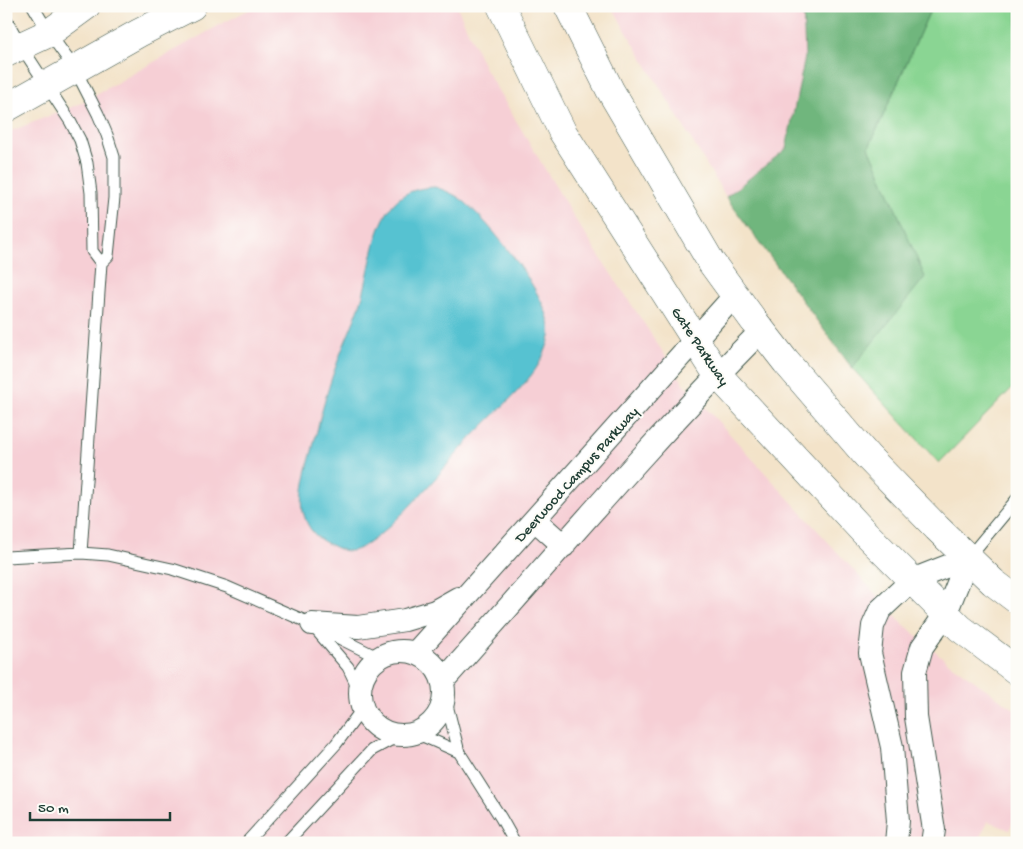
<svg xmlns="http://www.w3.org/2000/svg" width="1023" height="849" font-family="'Gochi Hand',sans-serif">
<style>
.built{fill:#f6cfd5}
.green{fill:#8ad593;stroke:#548964}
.forest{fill:#6fb67d;stroke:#477a58}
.water{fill:#56c2d1;stroke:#3a8082}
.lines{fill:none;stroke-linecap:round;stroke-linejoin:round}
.lane-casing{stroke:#3f564a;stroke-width:13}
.street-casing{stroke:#3f564a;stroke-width:24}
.secondary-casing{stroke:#3f564a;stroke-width:29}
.lane{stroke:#fff;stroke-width:11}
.street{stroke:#fff;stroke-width:22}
.secondary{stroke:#fff;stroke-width:28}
.labels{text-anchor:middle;stroke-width:4;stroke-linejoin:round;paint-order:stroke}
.street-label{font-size:15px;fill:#1f3d34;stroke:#fdfcf7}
</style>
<rect width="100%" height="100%" fill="#fdfcf7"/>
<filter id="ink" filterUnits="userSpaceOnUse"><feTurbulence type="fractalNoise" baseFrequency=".02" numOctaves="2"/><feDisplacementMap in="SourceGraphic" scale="10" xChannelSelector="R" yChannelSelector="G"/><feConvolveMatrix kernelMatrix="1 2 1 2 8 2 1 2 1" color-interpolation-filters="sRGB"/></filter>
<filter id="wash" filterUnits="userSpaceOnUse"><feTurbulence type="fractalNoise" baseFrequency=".0096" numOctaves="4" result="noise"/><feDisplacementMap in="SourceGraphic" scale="20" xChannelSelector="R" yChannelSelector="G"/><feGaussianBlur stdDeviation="1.12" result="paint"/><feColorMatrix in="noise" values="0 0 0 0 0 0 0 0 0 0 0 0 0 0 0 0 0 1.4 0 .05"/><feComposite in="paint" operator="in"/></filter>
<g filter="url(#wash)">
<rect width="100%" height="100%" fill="#f3e3c9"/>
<path class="built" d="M256,6H457L484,67L575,219L684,384L902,623L949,663L1017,711V815L1009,830L988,821L977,843H6V133L79,104L225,22Z
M611,6H879L786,149L726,197Z"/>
<path class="green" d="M932,6H1017V383L939,463L852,368L924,277L869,147Z"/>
<path class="forest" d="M803,6H932L869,147L925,277L852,368L726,197L786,149L805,57Z"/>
<path class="water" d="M435,187C447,191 459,196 468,205C492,226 556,304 550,337C546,352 539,366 529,378C513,398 492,416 474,435C451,458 379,551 349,551C341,551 333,546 327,543C314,537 306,525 303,511C300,492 307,469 312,451C319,422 326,393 336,366C343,345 353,325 360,305C370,275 372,233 391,207C402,192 417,188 435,187Z"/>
</g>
<g filter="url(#ink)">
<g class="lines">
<g class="lane-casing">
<path id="lane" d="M6,19L21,46L70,121L80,140L87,163L91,193L92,251L101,263L108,256L114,198V157L107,135L98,114L75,69L49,33L33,6
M81,553L101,263
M6,557L81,553L108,555L172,569L227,587L312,624
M968,558L1017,499
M312,625L348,667L360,692
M325,631L379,658
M416,733L459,752L445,697
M459,752L501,818L515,843
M246,843L336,744L363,708
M286,843L372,750L400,735"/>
</g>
<g class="street-casing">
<path id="street" d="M535,520L564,546
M312,624L358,627L405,620L435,611L458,598
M360 693a42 42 0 1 1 84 0a42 42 0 1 1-84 0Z
M416,652L735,295
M443,681C548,564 650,442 761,331
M896,843L898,821L892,747L870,653L873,626L880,610L912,580L968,558L946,613L922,647L915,672L916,717L934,830L932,843"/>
</g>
<g class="secondary-casing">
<path id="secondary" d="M501,6L562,131L717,374L862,530L960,628L1017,671
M568,6L610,90L657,170L711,262L754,321L786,362L867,456L937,528L993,582L1017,600
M6,53L49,33L86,6
M6,108L139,33L192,6"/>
</g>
<use href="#lane" class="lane"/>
<use href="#street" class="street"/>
<use href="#secondary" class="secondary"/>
</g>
</g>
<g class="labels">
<g class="street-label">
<text transform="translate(701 346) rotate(56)" y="5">Gate Parkway</text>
<text transform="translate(576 474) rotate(-48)" y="5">Deerwood Campus Parkway</text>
</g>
</g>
<rect width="1023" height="849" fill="none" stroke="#fdfcf7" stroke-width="25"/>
<path d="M30 812v8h140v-8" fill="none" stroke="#1f3d34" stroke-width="2.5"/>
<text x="38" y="812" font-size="15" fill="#1f3d34" stroke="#fdfcf7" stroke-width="4" paint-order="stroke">50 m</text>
</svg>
